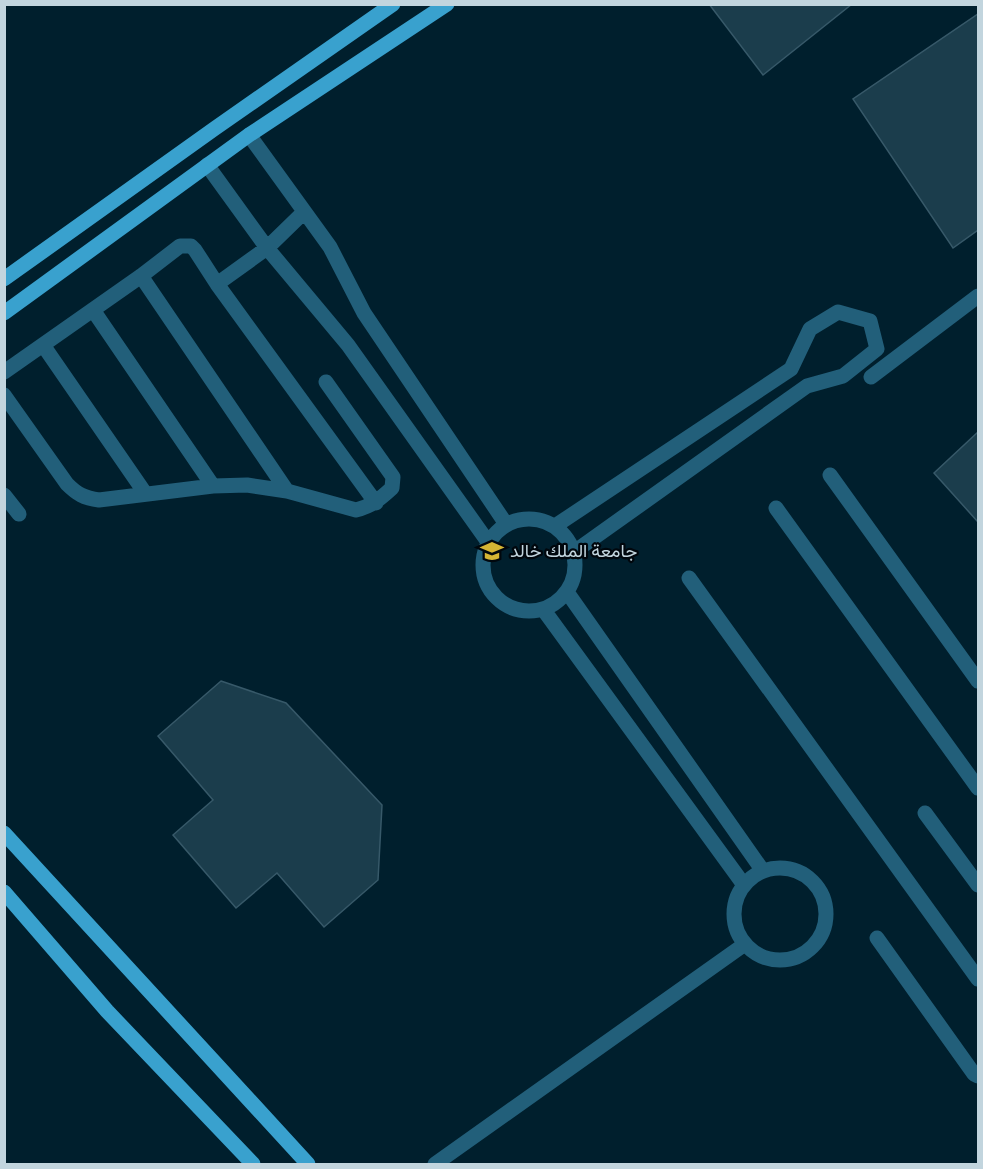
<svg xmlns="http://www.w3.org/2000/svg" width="983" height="1169" font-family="Signika,Vazirmatn,sans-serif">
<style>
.building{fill:#1b3d4c;stroke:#375969;stroke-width:1.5}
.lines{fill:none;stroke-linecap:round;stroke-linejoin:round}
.minor{stroke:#225f7a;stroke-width:15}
.major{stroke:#39a1ce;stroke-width:15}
.labels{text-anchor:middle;stroke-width:4.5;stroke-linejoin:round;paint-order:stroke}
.poi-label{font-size:18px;fill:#c2d5de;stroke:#00070d;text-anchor:start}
</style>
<rect width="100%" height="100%" fill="#001f2d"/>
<path class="building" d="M709,4H852L763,75Z
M978,14V230L953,248L853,99Z
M978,432V522L934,473Z
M221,681L286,703L382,805L378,880L324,927L277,873L236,908L173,835L213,800L158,736Z"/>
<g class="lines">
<path class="minor" d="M249,135L330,247L364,313L506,524
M207,165L267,248L348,345L488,542
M141,276L287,491
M217,284L376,503
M93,310L213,486
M43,345L145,493
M4,372L141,276L180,246H191L195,250L217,284L267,248L304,212
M871,377L978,296
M4,395L67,484C77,494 84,498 99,500L213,486L247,485L287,491L356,510C372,506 380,499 392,488L393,477L326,382
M830,475L978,681
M4,495L19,514
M776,508L978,788
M483 565a46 46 0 1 1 92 0a46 46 0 1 1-92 0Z
M555,526L791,369L810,329L838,312L870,321L877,349L843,376L807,386L574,552
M689,578L978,979
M567,592L763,871
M543,609L744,885
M925,813L978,885
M734 914a46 46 0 1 1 92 0a46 46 0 1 1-92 0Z
M877,938L974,1074L978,1076
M435,1164L745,944"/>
<path class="major" d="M4,279L214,129L393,4
M4,313L249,135L447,4
M4,833L308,1164
M4,892L107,1011L253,1164"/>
</g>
<defs>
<g id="university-bare" transform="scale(1.8)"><path d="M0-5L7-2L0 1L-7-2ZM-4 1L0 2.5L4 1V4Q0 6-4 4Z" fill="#d5b534" stroke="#00070d" stroke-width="2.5" paint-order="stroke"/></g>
</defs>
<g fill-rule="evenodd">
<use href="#university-bare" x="492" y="551"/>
</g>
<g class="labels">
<g class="poi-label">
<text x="510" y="557">جامعة الملك خالد</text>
</g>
</g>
<rect width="983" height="1169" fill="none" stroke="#c2d5de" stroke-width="12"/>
</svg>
